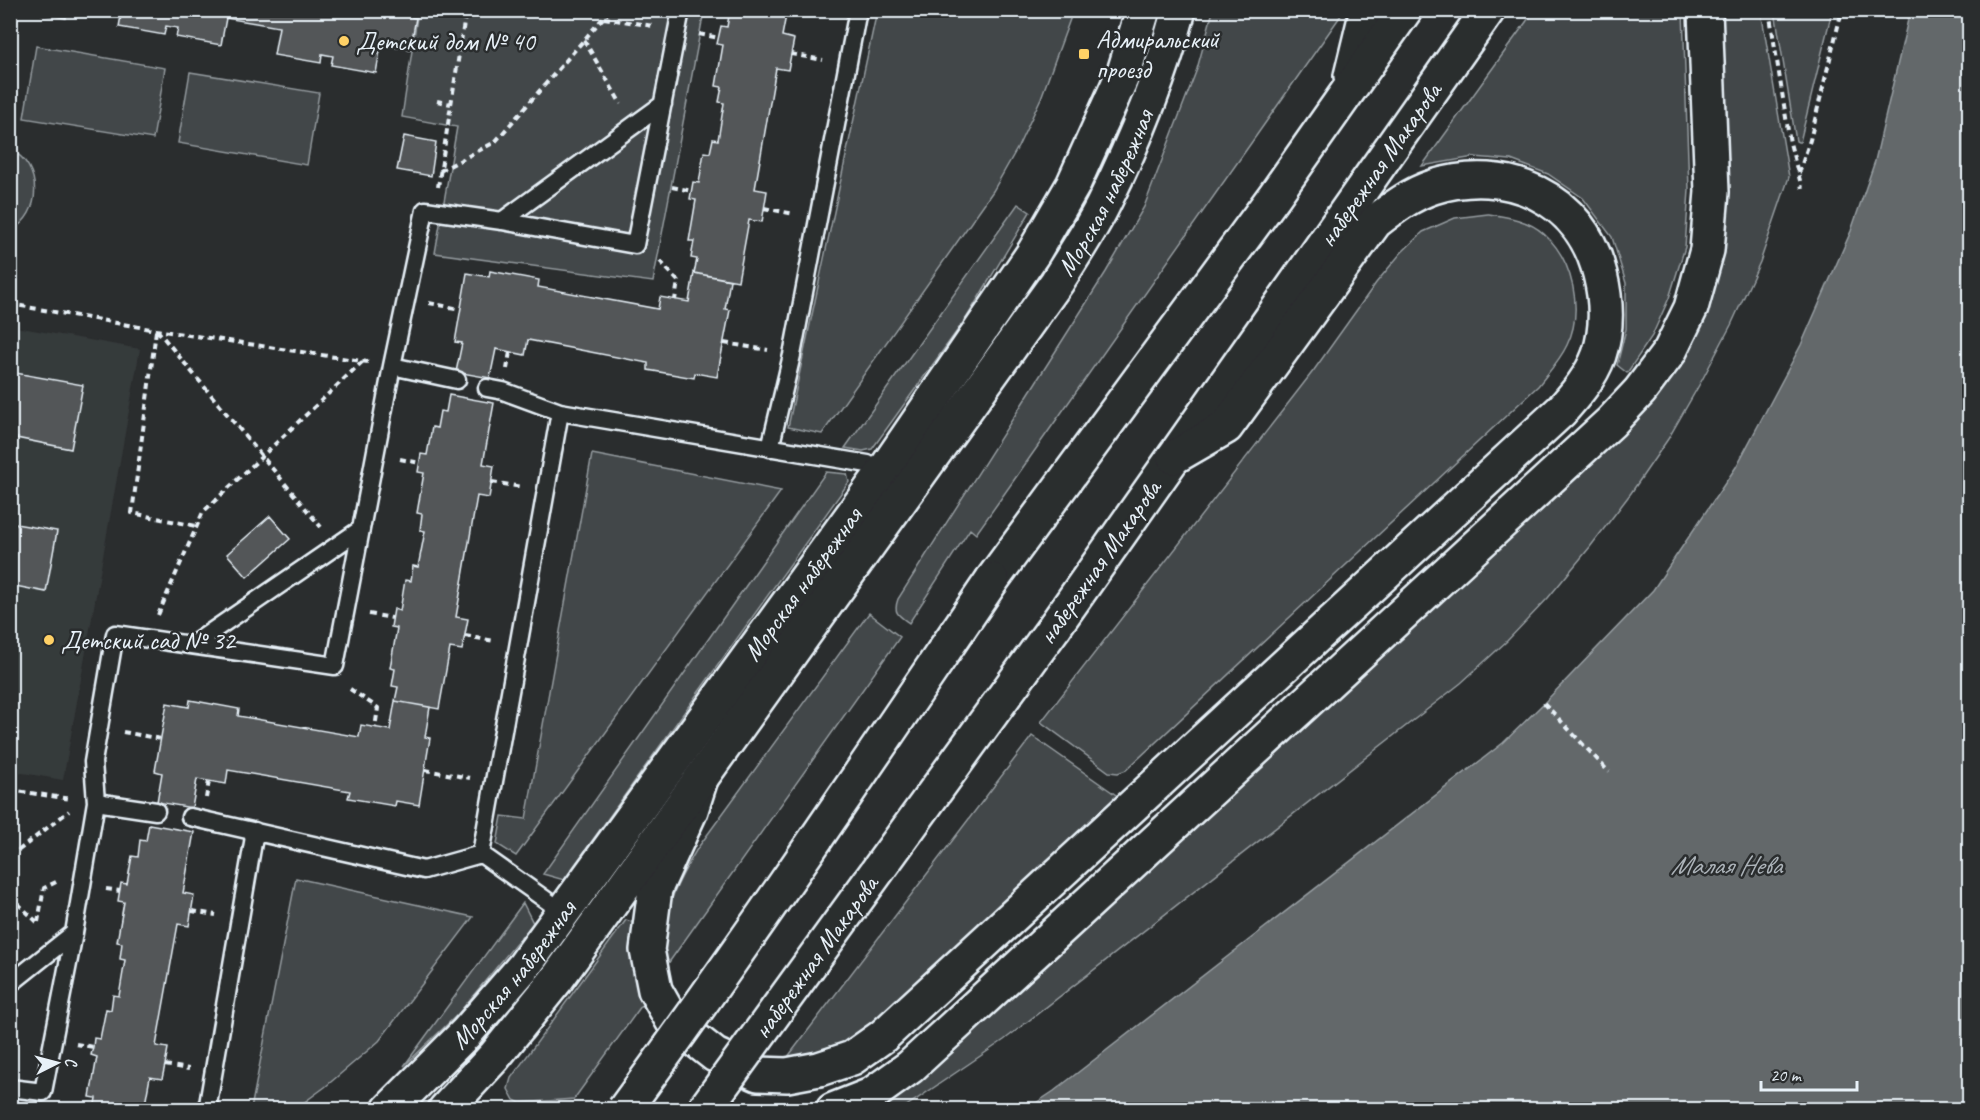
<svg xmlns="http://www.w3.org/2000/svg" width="1980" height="1120" font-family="Caveat,sans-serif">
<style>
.built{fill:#363a3b}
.green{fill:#424648;stroke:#959ca0;stroke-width:1.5}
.water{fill:#63686b;stroke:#989fa3;stroke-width:1.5}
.building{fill:#535759;stroke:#e8f1f8;stroke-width:1.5}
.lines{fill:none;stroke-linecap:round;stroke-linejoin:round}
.lane-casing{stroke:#e8f1f8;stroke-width:21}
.secondary-casing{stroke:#e8f1f8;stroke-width:38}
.path{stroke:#e8f1f8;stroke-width:4;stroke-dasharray:6 4.5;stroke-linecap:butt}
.lane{stroke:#2a2d2e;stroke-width:16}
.secondary{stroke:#2a2d2e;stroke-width:33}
.secondary-bridge-casing{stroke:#e8f1f8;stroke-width:38;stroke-linecap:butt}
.secondary-bridge{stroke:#2a2d2e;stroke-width:33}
.poi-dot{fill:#ffd166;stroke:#2a2d2e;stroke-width:2}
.labels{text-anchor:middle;stroke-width:5;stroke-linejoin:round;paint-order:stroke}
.poi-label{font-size:26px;fill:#e8f1f8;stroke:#2a2d2e;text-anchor:start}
.street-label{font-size:26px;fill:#e8f1f8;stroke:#2a2d2e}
.water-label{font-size:27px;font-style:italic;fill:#acb3b9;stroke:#2a2d2e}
</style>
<rect width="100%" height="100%" fill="#2a2d2e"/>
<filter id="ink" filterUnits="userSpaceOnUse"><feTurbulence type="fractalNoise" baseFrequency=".0167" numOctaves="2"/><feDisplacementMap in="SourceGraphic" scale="12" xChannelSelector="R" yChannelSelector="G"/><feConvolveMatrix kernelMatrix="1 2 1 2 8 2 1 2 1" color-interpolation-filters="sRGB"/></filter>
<g filter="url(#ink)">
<path class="built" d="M10,326L140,349L63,780L11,771Z"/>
<path class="green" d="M418,11H704L653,282L435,253L457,127L402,117Z
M877,11H1073L1041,98L1018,147L993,191L822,434L788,427Z
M1213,11H1344L976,534L970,529L909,623C898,615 893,613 898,599L1106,272L1144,207L1197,69Z
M1534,11H1683L1689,190L1685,247L1669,298L1652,336L1627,373L1617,365L1626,329V283L1612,237L1583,198L1548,174L1511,160L1474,157L1422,166Z
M1720,11H1761L1789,177L1760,262L1731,325L1702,380L1668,439L1631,493L1590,547L1548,598L1507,641L1461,683L1004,1040L902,1109L869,1110L917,1081L988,1020L1623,434L1654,399L1683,357Z
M1775,11H1832L1800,142H1798L1796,141Z
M36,46L165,68L153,139L24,118Z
M190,72L319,93L307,165L178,143Z
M11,150C42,165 43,215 11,230Z
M1018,204L1030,212L967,317L872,449L863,451L845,448Z
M1488,214C1508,217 1529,220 1544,234C1573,260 1584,310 1567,345C1560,360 1548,373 1538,386L1126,770L1118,773L1109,772L1041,722L1314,370L1376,283L1401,253L1423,232L1455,218Z
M592,454L781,491L516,856L497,844L502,816L526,819Z
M826,472L847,474L849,482L564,880L543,874Z
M869,613L900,637L665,968C662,914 670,894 697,849Z
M1032,736L1119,797L874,1025L846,1044L815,1054L787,1058Z
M296,878L473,917L379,1041L325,1087L295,1109H251Z
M523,903L533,923L458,1014L404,1066Z
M626,920L632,922L633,969L644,1002L574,1099L520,1103L514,1100L508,1089L511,1078Z"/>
<path class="water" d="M1910,11H1969V1109H1027L1054,1091L1503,743L1544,703L1653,590L1736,467L1801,345L1851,231L1875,161Z"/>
<path class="building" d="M23,10H67L66,18Z
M122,10H376L416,18L410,50L381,45L376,73L331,65L333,56L322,54L321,63L274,55L279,27L226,18L221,45L176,37L178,28L166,26L164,35L119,27Z
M730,10H787L782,36L794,39L788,70L776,68L755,189L767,191L762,222L749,220L738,281L694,273L697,259L691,258L694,241H689L696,200L690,199L693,182L699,183L704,152L710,153L713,139L718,140L724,103L719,102L722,87L716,86L723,45L717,44L721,26L727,27Z
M404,136L436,142L431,176L397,170Z
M490,271L539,280L538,287L658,309L660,297L689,302L694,273L730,280L725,309L730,310L717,377L695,373L694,378L648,370V363L528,340L525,355L496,349L490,378L456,372L462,343L455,342L467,273L489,277Z
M10,372L83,385L71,449L16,438L10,467Z
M449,395L494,403L483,464L494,466L489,498L477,496L456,617L468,619L462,650L450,648L439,709L395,701L398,687L392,686L395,669L390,668L397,628L391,627L394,609L400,611L405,580L411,581L413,566L418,567L425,531L420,530L422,514L417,513L424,473L418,472L421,454L427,455L432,427L437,428L440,411L446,412Z
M270,516L290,539L247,577L227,554Z
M10,523L57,531L46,592L10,585Z
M190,700L239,709L238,716L359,737L361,725L390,730L395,701L430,707L425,737L430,738L419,805L396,801L395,806L348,798L350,791L228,770L226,784L197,779L192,808L157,802L162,773L155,771L167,703L189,707Z
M149,824L194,832L183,893L194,895L189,926L178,924L156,1046L168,1048L165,1065L162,1079L150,1077L144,1110H94L96,1098L90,1097L97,1057L91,1055L93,1047L94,1038L100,1039L106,1009L111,1010L113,995L119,996L125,960L120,959L122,943L117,942L124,902L118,901L121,883L127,884L132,856L138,857L140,840L146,841Z"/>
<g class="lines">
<g class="lane-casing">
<path id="lane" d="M502,221L663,104
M392,366L457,380
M487,388L503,391L560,412L868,464L882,474
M770,448L792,355L858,10
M192,645L361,529
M96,802L156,811
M190,817L424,870L481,854L563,912
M481,854L560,412
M10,984L74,933
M10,1088L43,1092L74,933L96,802L93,762L115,634L335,666L392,366L425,210L502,221L635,245L681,10
M207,1110L255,831"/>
</g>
<g class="secondary-casing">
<g id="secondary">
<path d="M1351,76L1367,10"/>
<path d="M992,580L1275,195L1405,10"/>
<path id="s1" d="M1055,626L1488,10"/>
<path d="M701,779L691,810L655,889L647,950L655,990L673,1022L715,1055L758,1074L787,1075L819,1069L852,1058L883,1036L1561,411C1576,394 1591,377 1599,355C1608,328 1607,302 1600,274C1581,197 1507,164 1433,187C1411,194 1393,208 1375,222L1226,427L1174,457"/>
<path id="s2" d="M389,1110L466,1033L524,966L882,474L1034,252L1073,185L1124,72L1143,10"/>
<path id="s3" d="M445,1110L494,1057L557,979L1057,282C1073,256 1091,230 1104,203C1135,141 1161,77 1179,10"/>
<path d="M833,1110L871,1095L910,1067L1611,422L1640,391L1670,351L1691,308L1707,250L1712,192L1705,10"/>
</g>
</g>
<path class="path" d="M1769,10L1790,143L1802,188
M604,18L653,26
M699,34L719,38
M584,40L621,104
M791,54L823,60
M437,101L451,104
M440,171L495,142L610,10
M1799,173L1810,140L1842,10
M438,187L466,10
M672,187L692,191
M764,208L794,214
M660,261L678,281L675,300
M429,303L460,309
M10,304L156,330L368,362
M157,330L321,527
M156,331L132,513L196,526
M724,343L768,350
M507,369L510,352
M400,459L420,463
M492,482L522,487
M369,614L392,618
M158,615L203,512L362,362
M465,636L495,641
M350,689L378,708L375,728
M1544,703L1609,772
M123,732L161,739
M425,770L470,778
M10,790L71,799
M206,798L209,781
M10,857L69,811
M106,889L120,891
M10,896L38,923
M192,911L216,915
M38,922L44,888L58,881
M76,1044L93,1047
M165,1065L189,1069"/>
<use href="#lane" class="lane"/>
<use href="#secondary" class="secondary"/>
<g class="secondary-bridge-casing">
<g id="secondary-bridge">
<path d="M624,1110C752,936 871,758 992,580"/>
<path id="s4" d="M704,1110L1055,626"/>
</g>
</g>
<use href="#secondary-bridge" class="secondary-bridge"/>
</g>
</g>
<g class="poi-dot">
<circle cx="344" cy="41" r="6"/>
<rect x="1078" y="48" width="12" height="12" rx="3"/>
<circle cx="49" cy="640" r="6"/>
</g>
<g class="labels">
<g class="poi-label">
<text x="1096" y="48">Адмиральский<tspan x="1096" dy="30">проезд</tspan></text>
<text x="356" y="50">Детский дом № 40</text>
<text x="61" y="649">Детский сад № 32</text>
</g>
<g class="street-label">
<text dy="9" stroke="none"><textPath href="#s1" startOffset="564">набережная Макарова</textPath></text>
<text dy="9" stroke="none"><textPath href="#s3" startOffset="1132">Морская набережная</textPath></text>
<text transform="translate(1099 562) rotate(-55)" y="9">набережная Макарова</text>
<text dy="9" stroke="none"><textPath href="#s2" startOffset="670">Морская набережная</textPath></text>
<text dy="9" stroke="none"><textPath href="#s4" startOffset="189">набережная Макарова</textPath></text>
<text dy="9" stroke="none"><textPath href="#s2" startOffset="184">Морская набережная</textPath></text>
</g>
<g class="water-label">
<text x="1726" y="874">Малая Нева</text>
</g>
</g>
<rect width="1980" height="1120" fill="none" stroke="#2a2d2e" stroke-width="36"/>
<rect x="18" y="18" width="1944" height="1084" fill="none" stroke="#e8f1f8" stroke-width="2" filter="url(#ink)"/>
<g transform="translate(57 1063) rotate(84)" stroke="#2a2d2e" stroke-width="4.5" paint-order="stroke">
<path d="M0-4.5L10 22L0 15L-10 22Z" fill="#e8f1f8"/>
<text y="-9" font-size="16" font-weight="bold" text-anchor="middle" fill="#e8f1f8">С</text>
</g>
<path d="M1761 1081v9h96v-9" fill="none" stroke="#e8f1f8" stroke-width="3"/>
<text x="1770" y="1081" font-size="18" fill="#e8f1f8" stroke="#2a2d2e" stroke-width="4.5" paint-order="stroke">20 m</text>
</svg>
